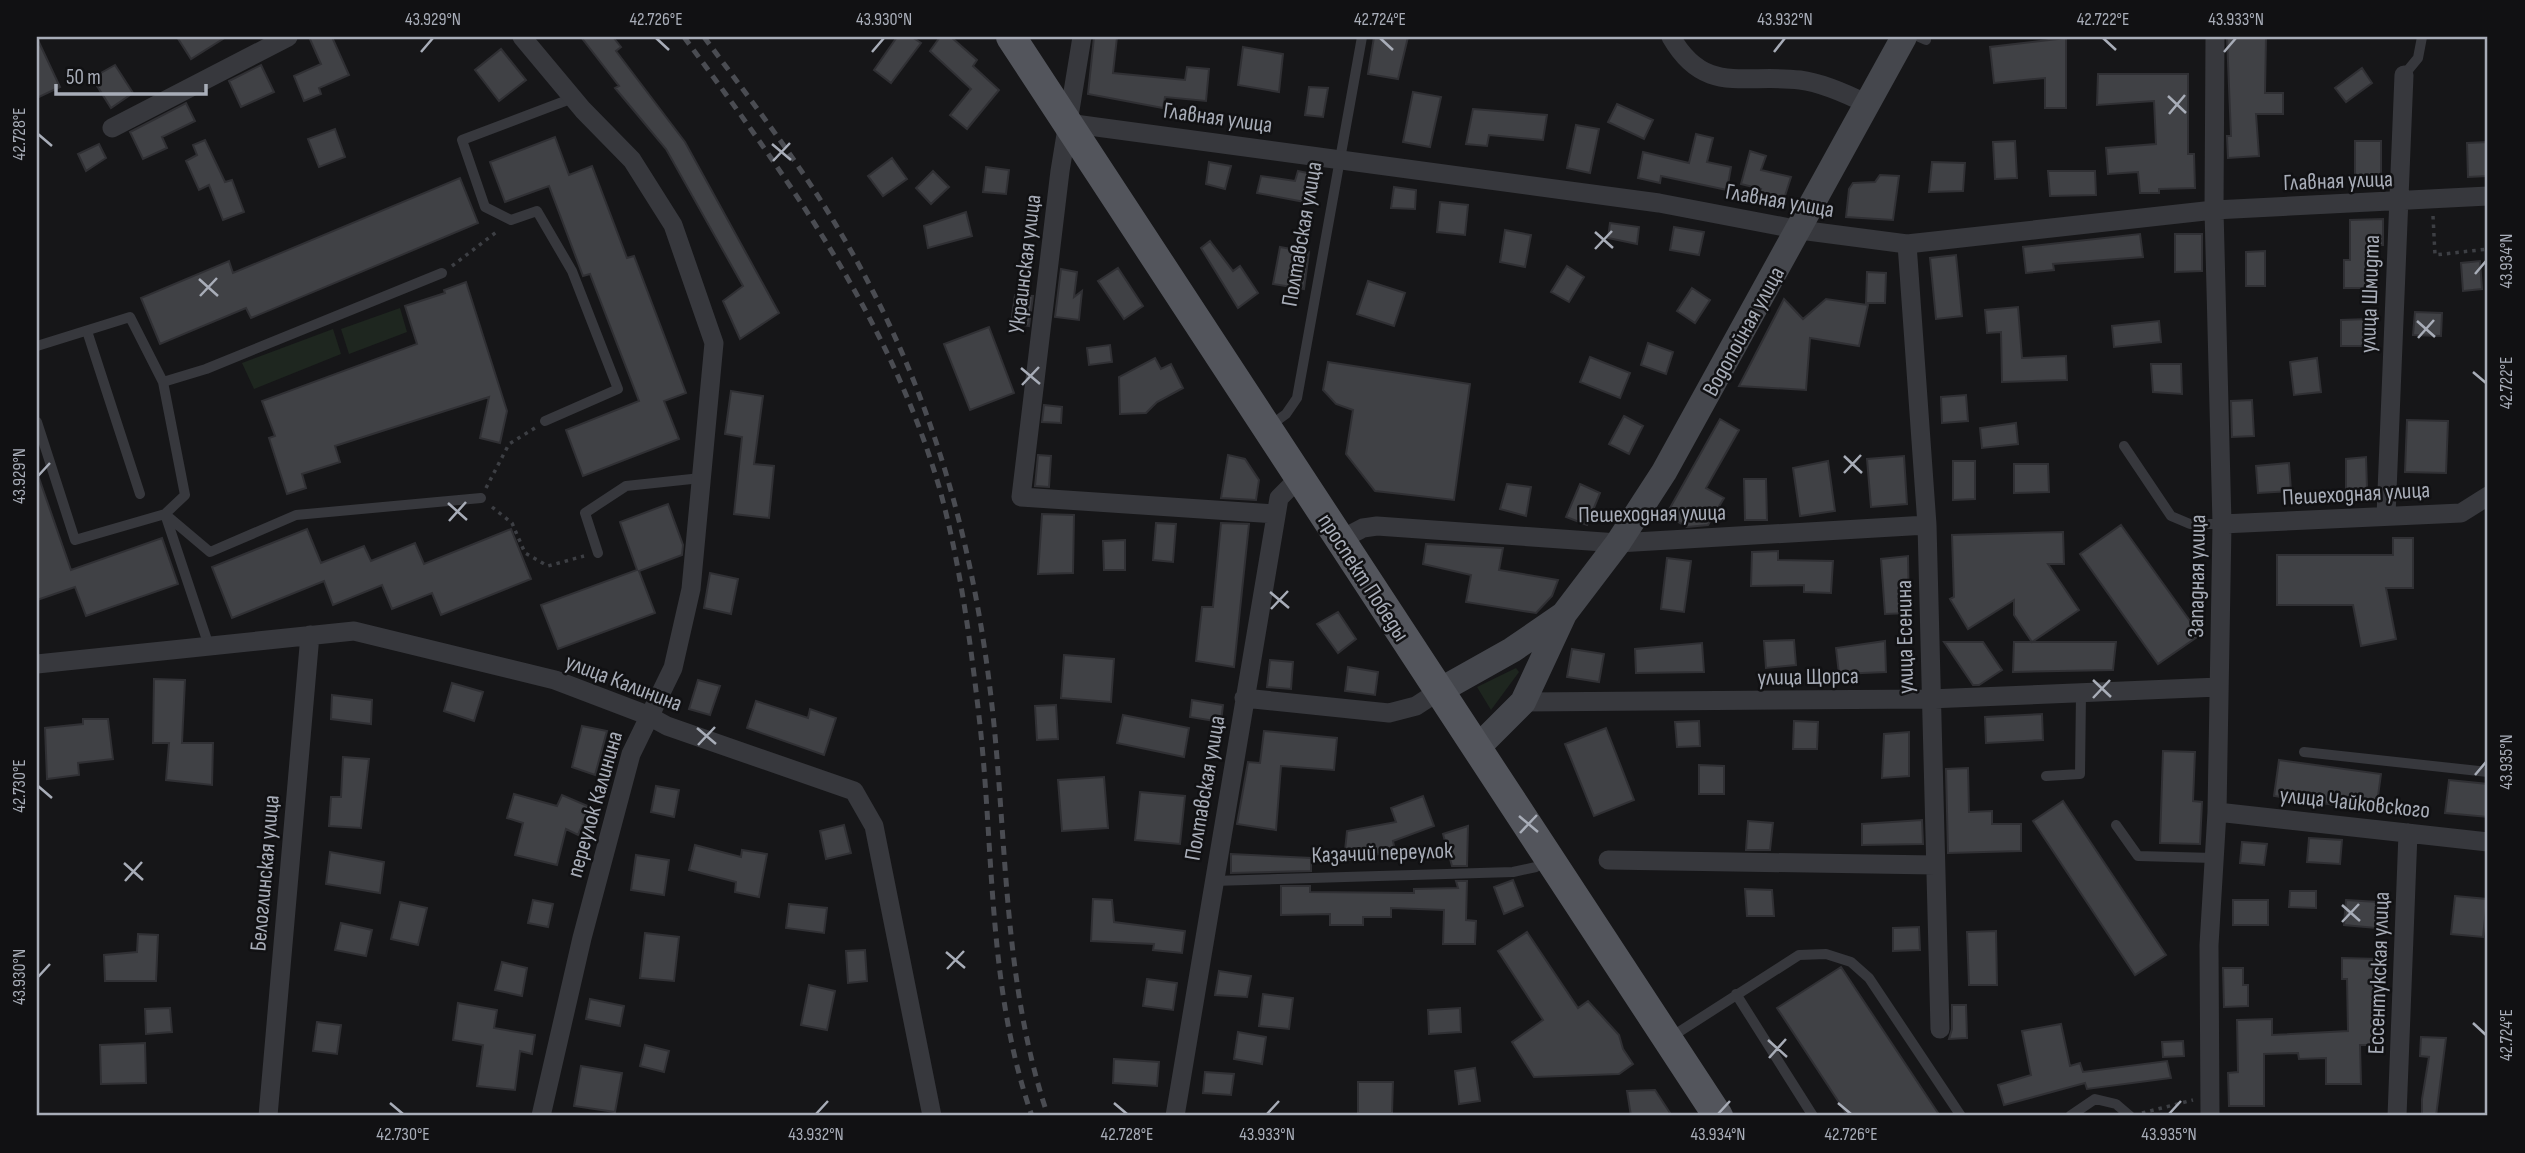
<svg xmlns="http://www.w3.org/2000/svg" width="2525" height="1153" font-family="'Sofia Sans Condensed',sans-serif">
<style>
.green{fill:#1e261f}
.building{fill:#404145;stroke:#303034;stroke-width:2}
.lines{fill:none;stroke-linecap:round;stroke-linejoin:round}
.path{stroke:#3d3f44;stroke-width:3.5;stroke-dasharray:3.5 5;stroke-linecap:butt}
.lane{stroke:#37383d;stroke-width:10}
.street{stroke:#37383d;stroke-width:19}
.secondary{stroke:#45474d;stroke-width:26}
.primary{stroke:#53555c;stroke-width:30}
.rail{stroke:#4a4c52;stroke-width:5;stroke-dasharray:9 7;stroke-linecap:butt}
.ticks{fill:none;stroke:#a8adb8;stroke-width:2.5}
.labels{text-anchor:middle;stroke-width:5;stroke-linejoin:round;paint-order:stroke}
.street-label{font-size:23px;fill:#a8adb8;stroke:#111113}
.neatline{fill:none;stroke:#a8adb8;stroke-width:2.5}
.ticks-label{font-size:18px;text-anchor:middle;fill:#a8adb8}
</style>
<rect width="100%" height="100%" fill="#161618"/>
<path class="green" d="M400,308L407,332L349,354L341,329Z
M333,329L341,354L254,389L242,363Z
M1516,668L1519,672L1491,710L1477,687Z"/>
<path class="building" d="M177,37H226L191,59Z
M309,37H332L349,75L319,88L321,94L304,101L294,76L321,64Z
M581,37H613L621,47L616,51L685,142L779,313L740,339L723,301L743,286L666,149L615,88L619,86Z
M897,37H912L921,43L891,83L874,70Z
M940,37H951L977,60L973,66L999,90L967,129L950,115L971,89L930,51Z
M1094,37H1117L1113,73L1185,80L1187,67L1209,69L1206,101L1165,97L1163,108L1088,94Z
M1374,37H1408L1398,79L1368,74Z
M2227,37H2266L2265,93H2283V114H2256L2259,156L2228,158L2227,136H2231Z
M37,38L60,87L37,98Z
M2066,38V108H2045V78L1994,83L1990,47Z
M1243,47L1283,54L1279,92L1238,85Z
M501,49L526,80L499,101L475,70Z
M115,65L133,93L111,108L92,78Z
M261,65L274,92L241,107L229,81Z
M2362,68L2372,83L2346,102L2335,88Z
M2098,74H2188V154H2194L2195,188L2159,189V193H2140L2138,172L2108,174L2106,148L2156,144L2154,101L2097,105Z
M1309,87L1328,88L1323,117L1305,115Z
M1413,92L1441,97L1430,147L1403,142Z
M186,103L195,121L162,137L167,148L143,159L130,132Z
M1617,104L1653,120L1644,139L1608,122Z
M1473,109L1547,115L1543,140L1489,135L1487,146L1466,144Z
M1576,125L1599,129L1590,173L1567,168Z
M335,129L345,157L319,167L308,139Z
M1696,134L1713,138L1707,162L1731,167L1727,190L1661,176L1660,183L1638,178L1643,152L1689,163Z
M555,137L569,175L592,166L627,258L634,256L686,393L664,401L679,439L583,476L566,430L639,401L590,274L583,276L549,186L505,202L490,162Z
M205,140L225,182L232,180L244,212L223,220L209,185L199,190L186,161L197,155L193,145Z
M2015,141L2017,178L1995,179L1993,142Z
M2355,141H2381V187H2355Z
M2488,142V176L2468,177L2467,143Z
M99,144L106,158L86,171L78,154Z
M1750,151L1766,156L1761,170L1791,177L1782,205L1758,200L1761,189L1741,184Z
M892,158L907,179L883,196L868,176Z
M1209,162L1231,166L1225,189L1206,184Z
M1932,162L1965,163L1963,191L1929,192Z
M986,167L1009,170L1006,194L983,192Z
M933,171L949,187L931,204L916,188Z
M1298,171L1317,175L1310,203L1257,193L1261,176L1295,181Z
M2048,171H2095L2096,195L2050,196Z
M1880,175L1899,176L1893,220L1846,217L1849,189L1853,183L1875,182Z
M460,178L478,223L251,318L246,308L160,344L141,298L229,261L233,273Z
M1394,187L1416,190L1415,209L1391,208Z
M1440,202L1468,205L1465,235L1437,232Z
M966,212L972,236L928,248L924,226Z
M2383,219V245H2377V288H2344V260H2350V220Z
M1610,223L1639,227L1637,244L1608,238Z
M1674,227L1704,232L1699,255L1670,250Z
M1505,230L1531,235L1525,267L1500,262Z
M2140,234L2143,257L2053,264L2054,270L2026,273L2023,247Z
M2175,234H2202V271L2175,272Z
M1210,241L1233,271L1240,266L1258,293L1238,308L1201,248Z
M1280,247L1309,252L1304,289L1273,284Z
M2265,251V286H2246V252Z
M1956,255L1962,316L1936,319L1930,258Z
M2480,261L2482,289L2463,291L2461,263Z
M1567,266L1584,277L1569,302L1551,292Z
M1118,268L1143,306L1124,319L1098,281Z
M1061,269L1077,272L1074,297L1082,291L1079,320L1055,317Z
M1867,272L1886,273L1885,303H1866Z
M1368,281L1405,293L1394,326L1357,314Z
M466,282L507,411L500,443L480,438L489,397L335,446L340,462L302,474L306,488L287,494L269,438L275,436L262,401L417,344L405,306L445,293L444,290Z
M1692,288L1710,300L1695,323L1677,311Z
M1015,295L1033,296L1029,326L1011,323Z
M1784,299L1803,319L1826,299L1868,305L1859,346L1810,338L1806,390L1739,386Z
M2018,307L2022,358L2066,356L2067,380L2002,382L2001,332L1987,333L1985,310Z
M2415,312L2442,313L2441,336L2413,335Z
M2369,319V346H2341V320Z
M2159,321L2161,342L2114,347L2112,326Z
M989,327L1014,393L970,410L944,344Z
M1648,343L1673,352L1666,374L1641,365Z
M1110,345L1112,362L1089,365L1087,348Z
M1590,357L1630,373L1620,398L1580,382Z
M1155,358L1161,369L1171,364L1183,388L1157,402L1146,413L1120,414L1119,377Z
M2317,358L2321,392L2294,395L2290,362Z
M1328,362L1470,384L1454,500L1375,491L1346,454L1353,410L1336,404L1323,390Z
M2151,364H2181L2182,394L2153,392Z
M731,391L763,396L754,464L774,466L769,518L734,514L742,437L725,434Z
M1966,395L1968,421L1942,423L1941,397Z
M2252,400L2254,436L2232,437L2231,401Z
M1044,405L1062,407L1061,423L1042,422Z
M1624,416L1643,426L1629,454L1609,444Z
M1720,419L1739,430L1706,488L1724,498L1708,525L1687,527L1666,515Z
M2407,420L2448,421L2446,473L2405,472Z
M2016,423L2018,444L1982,448L1980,428Z
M1038,455L1051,456L1049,487L1035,486Z
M1228,455L1245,459L1259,480L1256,500L1221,498Z
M1904,456L1907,504L1871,507L1867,459Z
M2366,457L2367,489H2346V459Z
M1828,461L1835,511L1800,516L1793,468Z
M1953,461H1975V499L1953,500Z
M2289,463L2291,491L2258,493L2256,466Z
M2014,464H2048L2049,492L2014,493Z
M39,478L71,570L162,538L178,584L86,616L75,587L37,600V479Z
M1744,479H1766L1767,520H1745Z
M1507,484L1531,487L1526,516L1500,509Z
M1580,484L1600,493L1587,525L1566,517Z
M668,504L683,545L682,555L639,571L655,613L558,649L541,605L637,570L620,522Z
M1042,514L1074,515L1073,573L1038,574Z
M1156,523L1176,524L1173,562L1153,560Z
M1221,523L1249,524L1234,667L1196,661L1202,607H1213Z
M2121,525L2200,635L2158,664L2080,554Z
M307,529L321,563L364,546L371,561L415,543L424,564L511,529L531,579L441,615L432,593L392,609L382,585L333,605L324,581L232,618L212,567Z
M2063,532L2064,564H2048L2079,610L2032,642L2014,615V600L1968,629L1950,599L1954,597L1952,535Z
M2393,538H2413V588H2386L2396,639L2361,646L2353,605H2277V555H2393Z
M1125,540V570H1104L1103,541Z
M1426,544L1503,548L1499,570L1558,580L1552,596L1536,613L1466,602L1471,575L1423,564Z
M1778,551V560L1833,561L1831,593L1804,592V585L1751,586L1752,552Z
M1908,556L1909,613L1885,614L1881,559Z
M1667,558L1691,561L1684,612L1661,609Z
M710,573L738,579L731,614L704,608Z
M1338,612L1356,639L1338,653L1317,624Z
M1794,640L1796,665L1766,668L1764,641Z
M1885,641L1886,672L1839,674L1836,648Z
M1944,642H1983L2002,670L1979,685H1973Z
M2014,642H2116L2113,670L2013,672Z
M1702,643L1704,672L1636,673L1635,649Z
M1572,649L1604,654L1599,682L1567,677Z
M1064,655L1114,659L1111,702L1061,698Z
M1270,660L1293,662L1291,689L1267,687Z
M1348,667L1378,672L1375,695L1345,691Z
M154,679L185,680L182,743H213L212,785L166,780L169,743H153Z
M698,680L720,686L710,715L689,709Z
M452,683L483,692L474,721L444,711Z
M332,695L372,700L371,724L331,719Z
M1192,700L1223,705L1221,722L1190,717Z
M756,701L808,718L810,709L836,718L824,755L747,728Z
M1056,705L1058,739L1037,740L1035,706Z
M2042,714L2043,740L1986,743L1985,717Z
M1123,715L1189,728L1184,757L1117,743Z
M83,719H108L113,759L78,763L79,775L47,779L45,728L83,724Z
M1699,721L1700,746L1677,747L1675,722Z
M1794,721L1818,722L1817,749H1793Z
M582,726L607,731L595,775L572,767Z
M1606,728L1634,800L1594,816L1565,744Z
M1264,731L1337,738L1334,770L1281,766L1276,830L1237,824L1248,762L1260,763Z
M1909,732V776L1882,778L1884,734Z
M2163,751L2195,752L2193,801L2202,802L2200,844L2160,843Z
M343,757L369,759L361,828L329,826L331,797H341Z
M2279,760L2381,774L2376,811L2274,796Z
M1699,765L1724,766V794H1699Z
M1968,768L1969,812L1992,811V824H2021V851L1948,853L1946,769Z
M1104,777L1108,828L1062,831L1058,780Z
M2449,780L2488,784V817L2445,813Z
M656,786L679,790L674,817L651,812Z
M1140,792L1185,796L1180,844L1135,840Z
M514,794L557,806L562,795L590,807L578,835L566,829L557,865L515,855L523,823L507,818Z
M1423,796L1434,826L1393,841L1395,851L1344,861L1347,831L1396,822L1391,808Z
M2063,801L2166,955L2135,975L2033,821Z
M1922,820L1923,844L1862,845V824Z
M1748,821L1773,823L1770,850H1746Z
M844,825L851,853L826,859L820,831Z
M1468,826L1467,866H1452L1443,834Z
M2309,838L2342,840L2340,864L2307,862Z
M2242,842L2267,844L2264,865L2240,863Z
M695,845L741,857L742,850L767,854L759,897L735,892L736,882L689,870Z
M330,852L384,862L380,893L326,884Z
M1231,854L1311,858V871L1231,873Z
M636,855L669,860L664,895L631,890Z
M1513,880L1523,906L1504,914L1494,887Z
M1456,881H1467L1466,920L1476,921L1475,944H1443L1444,910L1391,908V917H1363V925H1330V914L1281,915V886H1310V892L1414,893V889L1458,888Z
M1745,889L1772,890L1774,916H1747Z
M2290,891H2316V908L2289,907Z
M2455,896L2487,899L2483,937L2451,934Z
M1093,899L1112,900L1114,922L1185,931L1182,953L1153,950L1154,944L1091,941Z
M533,900L553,904L548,927L528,923Z
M2233,900H2268V925H2233Z
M2346,900L2378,902L2376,928L2344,925Z
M400,902L427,908L418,945L391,939Z
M789,904L827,908L824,933L786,928Z
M341,923L372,930L366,956L335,950Z
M1919,927L1920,950L1893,951V928Z
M1996,931L1997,985H1969L1967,932Z
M1527,932L1578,1008L1588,1001L1619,1035L1623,1049L1633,1064L1619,1074L1534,1077L1512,1042L1543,1020L1498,951Z
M645,933L679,937L674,981L640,978Z
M138,934L158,935L156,981H105L104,955L137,952Z
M865,950L867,981L848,983L846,951Z
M2342,958L2379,959L2378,1045H2360L2361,1084H2326V1058L2299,1059L2298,1053L2264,1054V1106H2229L2228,1073L2238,1072L2237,1020L2272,1019V1035L2348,1031L2347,979H2342Z
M502,962L527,968L522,996L495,990Z
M1841,967L1940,1116H1848L1777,1008Z
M2223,968H2243V985H2248V1006L2224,1007Z
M1219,971L1251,976L1247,997L1215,995Z
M1147,979L1177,983L1173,1010L1143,1006Z
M809,985L835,991L827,1030L801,1025Z
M1263,994L1293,998L1289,1029L1259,1026Z
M590,999L624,1006L620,1026L586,1019Z
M458,1003L497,1010L494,1028L535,1035L532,1054L520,1051L515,1090L477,1086L483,1045L453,1040Z
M1952,1005H1966L1967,1038L1949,1039L1952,1029Z
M170,1008L172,1032L146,1034L145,1009Z
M1460,1008L1461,1032L1429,1034L1428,1010Z
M317,1022L341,1025L337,1054L313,1051Z
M2061,1024L2070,1066L2080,1063L2083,1072L2167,1061L2171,1078L2087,1089L2085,1083L2004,1105L1998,1085L2031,1075L2022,1031Z
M1238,1032L1266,1037L1262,1064L1234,1059Z
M2421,1037L2446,1038L2436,1116H2422V1099L2429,1057L2420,1056Z
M2183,1041L2184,1056L2163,1057L2162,1042Z
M145,1043L146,1083L101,1084L100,1045Z
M645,1045L669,1051L664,1072L640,1066Z
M1114,1059L1159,1062L1157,1086L1113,1083Z
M581,1066L622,1073L615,1112L574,1106Z
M1475,1068L1480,1101L1459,1104L1455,1071Z
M1205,1072L1234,1074L1231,1095L1203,1093Z
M1358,1082H1393L1392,1113H1358Z
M1655,1090L1672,1116H1631L1627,1091Z"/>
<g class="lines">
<path class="path" d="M2487,215L2488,249
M2433,216L2435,255L2488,249
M452,266L499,230
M486,488L509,444L535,428
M492,507L512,523L525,553L548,566L584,556
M2142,1113L2193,1100"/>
<path class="lane" d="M1919,37L1926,40
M2404,75L2418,58L2422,37
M87,331L140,494
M37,346L130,317L163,382L206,369L442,273
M163,382L185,495L165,514L210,552L296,515L481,498
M545,421L618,389L572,271L537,211L511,220L485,207L462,140L573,98
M37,422L75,540L165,514L209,646
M1268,427L1286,414L1297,398L1362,37
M2124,446L2171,516L2190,524H2222
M598,553L585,513L626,486L701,478
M2304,752L2488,772
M2046,776L2080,774L2081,693
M2116,825L2138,856L2214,858
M1213,881L1513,872L1536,867L1546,861
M1736,994L1813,1116
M1671,1037L1799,955L1826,954L1851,962L1869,978L1961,1116
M2070,1116L2095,1099L2116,1104L2130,1116"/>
<path class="street" d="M522,37L583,110L632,160L673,225L714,343L691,589L673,668L631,754L582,938L541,1116
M1082,37L1060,171L1021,497L1276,514
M1671,37C1705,96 1743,73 1800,80C1823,83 1847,94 1867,104
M1067,123L1659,203L1800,230L1907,244L2214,210L2488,196
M112,128L288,37
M1907,244L1927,525L1940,1029
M2386,516L2404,75
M2222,524L2461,513L2488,496
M1340,540L1363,528L1377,526L1618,543L1927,525
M37,664L354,631L555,680L647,715L667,726L854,791L874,826L932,1116
M1244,698L1389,713L1416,706L1439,691
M1523,702L1929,699L2219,687
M2217,812L2488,842
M1608,860L1935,865
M268,1116L310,635
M1175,1116L1279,498L1300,477
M2210,1116L2209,945L2217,812L2222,524L2214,210L2215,37
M2397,1116L2408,833"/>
<path class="secondary" d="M1439,691L1512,650L1563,615
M1476,749L1523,702L1564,614L1618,543L1664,472L1904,37"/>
<path class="primary" d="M1011,37L1718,1116"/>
<path class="rail" d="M684,37C787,177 891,320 940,490C961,567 971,646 980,725C994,855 988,991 1032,1116
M704,37C752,102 802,166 843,237C931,386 975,544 993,715C1007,849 1004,987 1048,1116"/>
</g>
<path class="ticks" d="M656,38L669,50M1380,38L1393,50M2103,38L2116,50M421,52L433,38M872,52L884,38M1774,52L1785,38M2224,52L2236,38M2168,96L2186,113M2169,114L2185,95M38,134L52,146M772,144L791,160M773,161L790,143M1595,232L1613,248M1595,249L1612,231M2475,274L2486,261M199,279L218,296M200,296L217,278M2417,321L2435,337M2418,338L2434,320M1021,368L1040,384M2473,372L2486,383M1022,385L1039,367M1844,456L1862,473M1844,473L1861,455M38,476L50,463M448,503L467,520M449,521L466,502M1270,592L1289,608M1271,609L1288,591M2093,680L2111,697M2093,698L2110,680M697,728L716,744M698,745L715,727M2475,775L2486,762M38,786L52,798M1519,816L1538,832M1520,833L1537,815M124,863L143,880M125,881L142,862M2342,905L2360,921M2342,922L2359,904M946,952L965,968M947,969L964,951M38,977L50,964M2473,1023L2486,1035M1768,1040L1787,1057M1769,1058L1786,1039M390,1103L403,1114M1114,1103L1127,1114M1838,1103L1851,1114M816,1114L828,1101M1267,1114L1279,1101M1718,1114L1730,1101M2169,1114L2181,1101"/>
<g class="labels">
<g class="street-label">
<text transform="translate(1218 117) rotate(8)" y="8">Главная улица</text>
<text transform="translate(2338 180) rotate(-2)" y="8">Главная улица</text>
<text transform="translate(1780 200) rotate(10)" y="8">Главная улица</text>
<text transform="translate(1301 234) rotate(-80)" y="8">Полтавская улица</text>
<text transform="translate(1024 264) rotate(-83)" y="8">Украинская улица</text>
<text transform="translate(2369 294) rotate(-88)" y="8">улица Шмидта</text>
<text transform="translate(1743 331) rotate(-61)" y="8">Водопойная улица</text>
<text transform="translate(2356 493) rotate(-3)" y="8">Пешеходная улица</text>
<text transform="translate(1652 513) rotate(-1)" y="8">Пешеходная улица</text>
<text transform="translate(2196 576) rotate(-89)" y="8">Западная улица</text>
<text transform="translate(1364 577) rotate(57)" y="8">проспект Победы</text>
<text transform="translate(1904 637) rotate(-91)" y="8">улица Есенина</text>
<text transform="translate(1808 676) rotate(-1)" y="8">улица Щорса</text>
<text transform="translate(624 682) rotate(21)" y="8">улица Калинина</text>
<text transform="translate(1204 788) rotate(-80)" y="8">Полтавская улица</text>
<text transform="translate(2355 802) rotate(6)" y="8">улица Чайковского</text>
<text transform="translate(594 804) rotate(-74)" y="8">переулок Калинина</text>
<text transform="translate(1382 852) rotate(-2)" y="8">Казачий переулок</text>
<text transform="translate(264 873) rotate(-85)" y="8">Белоглинская улица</text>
<text transform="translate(2378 973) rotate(-88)" y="8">Ессентукская улица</text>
</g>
</g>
<rect width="2525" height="1153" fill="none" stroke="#111113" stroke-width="77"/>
<path d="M56 84v10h150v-10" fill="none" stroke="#a8adb8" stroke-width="3.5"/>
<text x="66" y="84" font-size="21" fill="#a8adb8" stroke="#111113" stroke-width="5" paint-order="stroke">50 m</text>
<rect x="38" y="38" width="2448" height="1076" class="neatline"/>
<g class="ticks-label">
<text x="433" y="25">43.929°N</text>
<text x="656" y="25">42.726°E</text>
<text x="884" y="25">43.930°N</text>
<text x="1380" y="25">42.724°E</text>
<text x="1785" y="25">43.932°N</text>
<text x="2103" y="25">42.722°E</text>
<text x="2236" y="25">43.933°N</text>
<text transform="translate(19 134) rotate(-90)" y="6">42.728°E</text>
<text transform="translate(2506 261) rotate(-90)" y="6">43.934°N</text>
<text transform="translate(2506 383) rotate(-90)" y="6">42.722°E</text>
<text transform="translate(19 476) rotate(-90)" y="6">43.929°N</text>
<text transform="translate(2506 762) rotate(-90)" y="6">43.935°N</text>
<text transform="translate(19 786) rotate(-90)" y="6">42.730°E</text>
<text transform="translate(19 977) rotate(-90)" y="6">43.930°N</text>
<text transform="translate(2506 1035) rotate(-90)" y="6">42.724°E</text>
<text x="403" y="1140">42.730°E</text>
<text x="816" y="1140">43.932°N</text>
<text x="1127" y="1140">42.728°E</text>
<text x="1267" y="1140">43.933°N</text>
<text x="1718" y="1140">43.934°N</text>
<text x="1851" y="1140">42.726°E</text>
<text x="2169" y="1140">43.935°N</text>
</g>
</svg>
